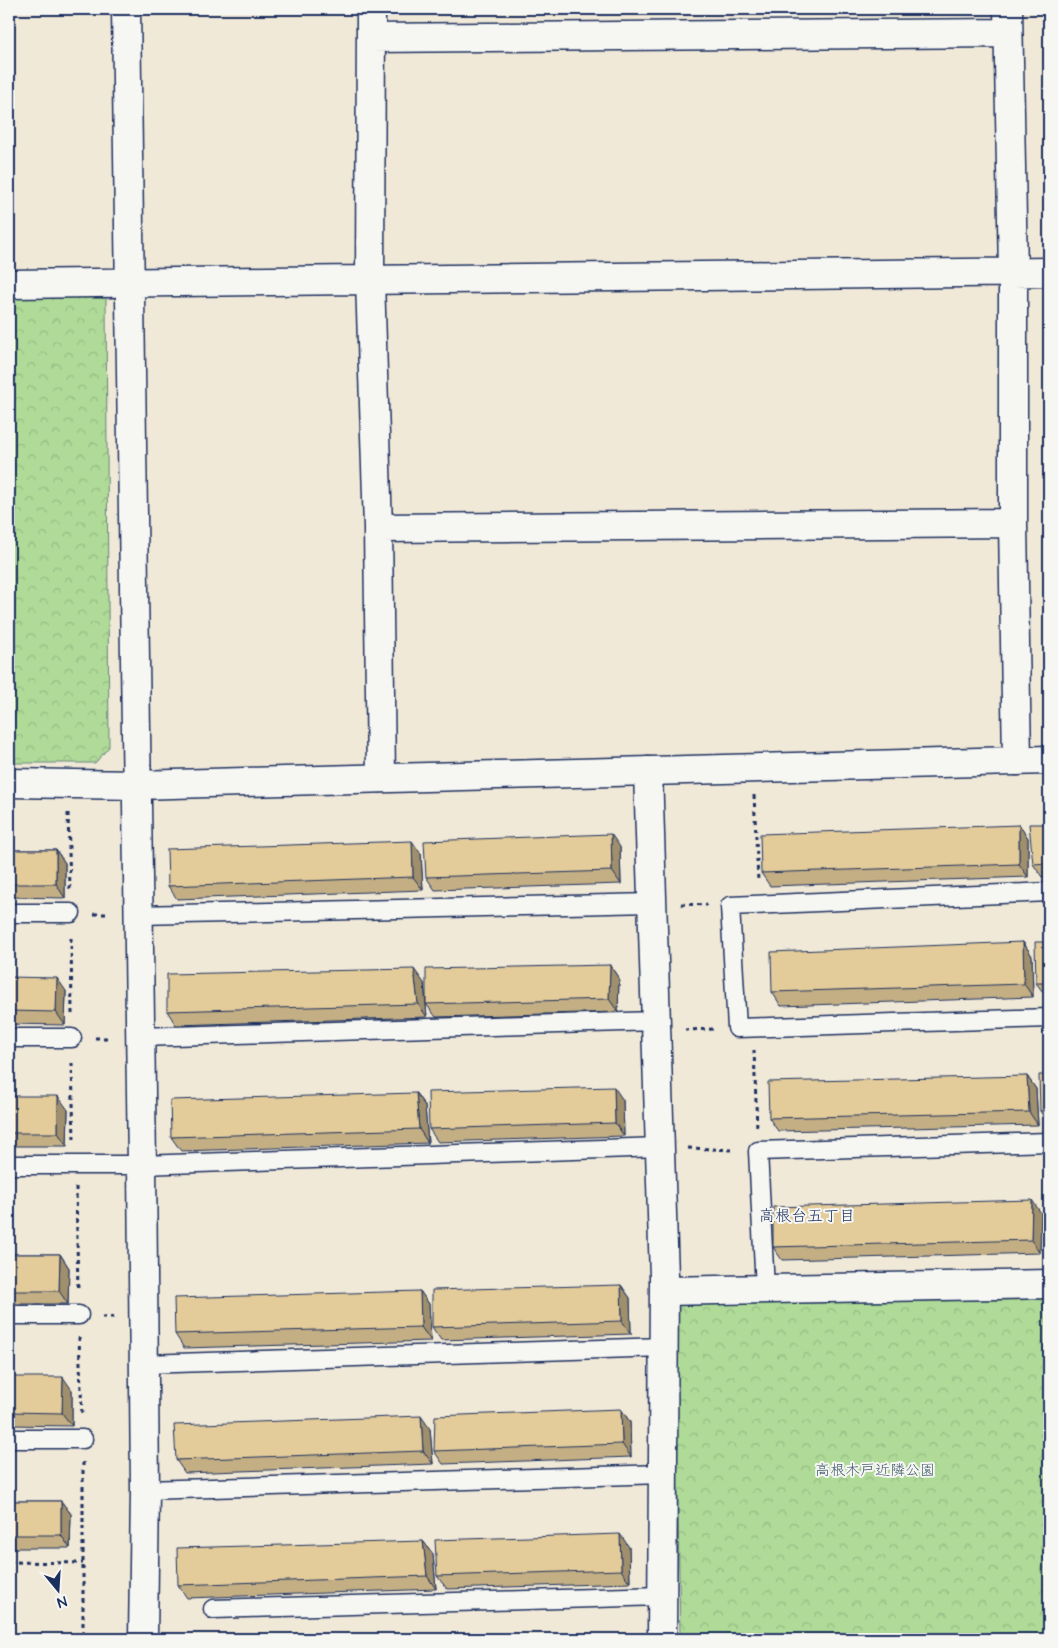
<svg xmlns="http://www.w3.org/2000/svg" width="1058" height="1648" font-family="'Architects Daughter','Klee One',sans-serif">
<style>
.forest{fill:url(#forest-crowns);stroke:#65847a}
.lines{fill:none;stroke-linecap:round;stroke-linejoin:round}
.lane-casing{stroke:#1b2f5e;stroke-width:21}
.street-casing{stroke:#1b2f5e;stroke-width:31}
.secondary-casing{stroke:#1b2f5e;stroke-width:31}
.path{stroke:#1b2f5e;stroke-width:3;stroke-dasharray:4 4;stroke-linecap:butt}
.lane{stroke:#f6f6f2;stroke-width:18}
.street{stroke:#f6f6f2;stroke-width:28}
.secondary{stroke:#f6f6f2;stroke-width:28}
.wall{fill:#c4af84;stroke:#1b2f5e}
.shaded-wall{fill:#a08f6c;stroke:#1b2f5e}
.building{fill:#e4cc9a;stroke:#1b2f5e}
.labels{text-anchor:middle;stroke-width:4;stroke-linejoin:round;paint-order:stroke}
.park-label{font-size:15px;fill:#405a6c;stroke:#f6f6f2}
.neighbourhood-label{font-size:16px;fill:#1b2f5e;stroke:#f6f6f2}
</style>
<defs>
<pattern id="forest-crowns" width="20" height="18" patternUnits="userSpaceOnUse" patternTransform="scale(1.25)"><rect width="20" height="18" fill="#afda97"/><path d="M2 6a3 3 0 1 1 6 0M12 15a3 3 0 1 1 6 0" fill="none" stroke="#96bb85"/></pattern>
</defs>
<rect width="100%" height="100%" fill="#f1e9d8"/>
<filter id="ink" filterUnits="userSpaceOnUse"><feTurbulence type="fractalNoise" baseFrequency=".02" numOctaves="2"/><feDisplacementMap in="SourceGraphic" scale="10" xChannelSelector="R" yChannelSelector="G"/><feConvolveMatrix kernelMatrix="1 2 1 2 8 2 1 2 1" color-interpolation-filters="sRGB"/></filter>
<g filter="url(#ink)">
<path class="forest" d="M106,297L109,747L95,763H9V298Z
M1049,1299V1639H680L675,1305Z"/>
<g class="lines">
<g class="lane-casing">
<path id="lane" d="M1049,892L730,906L737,1028L1049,1018
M9,913H71
M139,915L652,903
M140,1037L656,1021
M9,1038H72
M9,1165H142L660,1147
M765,1289L758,1151L1049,1142
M9,1315H79
M144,1364L664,1347
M9,1439H83
M145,1490L663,1474
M213,1609L662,1596"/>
</g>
<g class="street-casing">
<path id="street" d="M126,9L142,1165L145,1490L143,1639
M371,9L370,280L378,528L381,778
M1008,9L1013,272V523L1017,761
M371,38L1008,33
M9,284L1049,272
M378,528L1013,523
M648,771L664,1277L662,1639
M664,1291L1049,1284"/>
</g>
<g class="secondary-casing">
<path id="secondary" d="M9,783L137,785L1049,760"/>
</g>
<path class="path" d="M754,795L758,881
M68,813L70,889
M681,904L707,905
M94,914H110
M71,938L72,1014
M685,1030L714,1029
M95,1038H111
M754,1050L757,1129
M72,1063L74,1141
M688,1148L734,1150
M76,1187L78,1291
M102,1317H115
M79,1337L82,1416
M83,1462V1639
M9,1562L83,1563"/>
<use href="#lane" class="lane"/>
<use href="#street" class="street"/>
<use href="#secondary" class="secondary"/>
</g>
<path class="wall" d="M1049,824V877H1042L1033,864Z
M1019,825L1028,838V877L770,886L761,873Z
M620,847L621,884L435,890L426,877Z
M9,850H56L65,863V898L9,897Z
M421,854L423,890L177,899L168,886Z
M1023,942L1032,956L1033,997L781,1006L772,992Z
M1049,942V996H1046L1036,983Z
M610,965L619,979L618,1012L436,1017L426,1004Z
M9,977L66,991L65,1025L9,1024Z
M424,983L427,1017L176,1025L167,1011Z
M1049,1075V1125L1040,1111Z
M1027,1076L1036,1089L1038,1125L778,1131L769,1118Z
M9,1096L68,1110L67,1146H9Z
M623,1100L624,1136L438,1142L429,1129Z
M425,1106L428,1143L181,1151L171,1137Z
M1049,1199V1245L1046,1239Z
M1041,1213L1040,1253L782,1260L773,1247Z
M9,1254H60L69,1268L68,1304H9Z
M621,1285L630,1298L631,1334L441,1340L432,1327Z
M420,1291L429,1304L431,1341L184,1348L175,1334Z
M9,1377L72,1390V1426L9,1425Z
M621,1409L630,1422L631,1457L443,1464L434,1451Z
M430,1429L433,1464L185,1473L176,1460Z
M9,1501H61L71,1514L70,1548H9Z
M423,1541L433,1554L436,1589L187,1598L178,1585Z
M629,1547L630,1583L447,1589L437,1576Z"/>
<path class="shaded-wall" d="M1019,825L1028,838V877L1019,864Z
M611,834L620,847L621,884L612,871Z
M412,841L421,854L423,890L413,877Z
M56,850L65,863V898L56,884Z
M1023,942L1032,956L1033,997L1024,984Z
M610,965L619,979L618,1012L609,999Z
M414,969L424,983L427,1017L418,1004Z
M57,978L66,991L65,1025L56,1012Z
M1027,1076L1036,1089L1038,1125L1029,1112Z
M614,1087L623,1100L624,1136L615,1123Z
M416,1093L425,1106L428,1143L419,1129Z
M58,1096L68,1110L67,1146L58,1133Z
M1032,1200L1041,1213L1040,1253L1031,1240Z
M60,1254L69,1268L68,1304L59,1291Z
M621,1285L630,1298L631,1334L622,1321Z
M420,1291L429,1304L431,1341L421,1327Z
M63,1377L72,1390V1426L62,1413Z
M621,1409L630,1422L631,1457L622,1444Z
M421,1416L430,1429L433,1464L423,1451Z
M61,1501L71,1514L70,1548L61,1535Z
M620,1534L629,1547L630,1583L621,1570Z
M423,1541L433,1554L436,1589L427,1576Z"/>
<path class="building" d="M1029,824H1049V863L1033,864Z
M1019,825V864L761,873L760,834Z
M611,834L612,871L426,877L424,841Z
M412,841L413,877L168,886L167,849Z
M9,850H56V884H9Z
M1023,942L1024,984L772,992L771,952Z
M1035,942H1049V983H1036Z
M610,965L609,999L426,1004V969Z
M414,969L418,1004L167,1011V974Z
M9,977L57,978L56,1012L9,1011Z
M1039,1075H1049V1111H1040Z
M1027,1076L1029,1112L769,1118L768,1082Z
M614,1087L615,1123L429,1129L428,1092Z
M416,1093L419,1129L171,1137L170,1100Z
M9,1096H58V1133H9Z
M1045,1199H1049V1239H1046Z
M1032,1200L1031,1240L773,1247V1207Z
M9,1254H60L59,1291H9Z
M621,1285L622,1321L432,1327V1290Z
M420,1291L421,1327L175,1334L174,1298Z
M9,1377H63L62,1413L9,1412Z
M621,1409L622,1444L434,1451L435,1416Z
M421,1416L423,1451L176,1460L174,1425Z
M9,1501H61V1535H9Z
M620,1534L621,1570L437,1576L435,1540Z
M423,1541L427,1576L178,1585L177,1548Z"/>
</g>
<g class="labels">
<g class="park-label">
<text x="875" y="1475">高根木戸近隣公園</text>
</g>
<g class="neighbourhood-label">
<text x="807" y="1221">高根台五丁目</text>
</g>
</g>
<rect width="1058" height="1648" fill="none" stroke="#f6f6f2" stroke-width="30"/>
<rect x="15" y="15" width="1028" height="1618" fill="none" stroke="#1b2f5e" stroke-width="2" filter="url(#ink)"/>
<g transform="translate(58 1590) rotate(162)" stroke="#f6f6f2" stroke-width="4" paint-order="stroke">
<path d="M0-4L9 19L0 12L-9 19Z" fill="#1b2f5e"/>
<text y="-8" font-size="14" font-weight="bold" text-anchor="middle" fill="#1b2f5e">N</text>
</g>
</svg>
